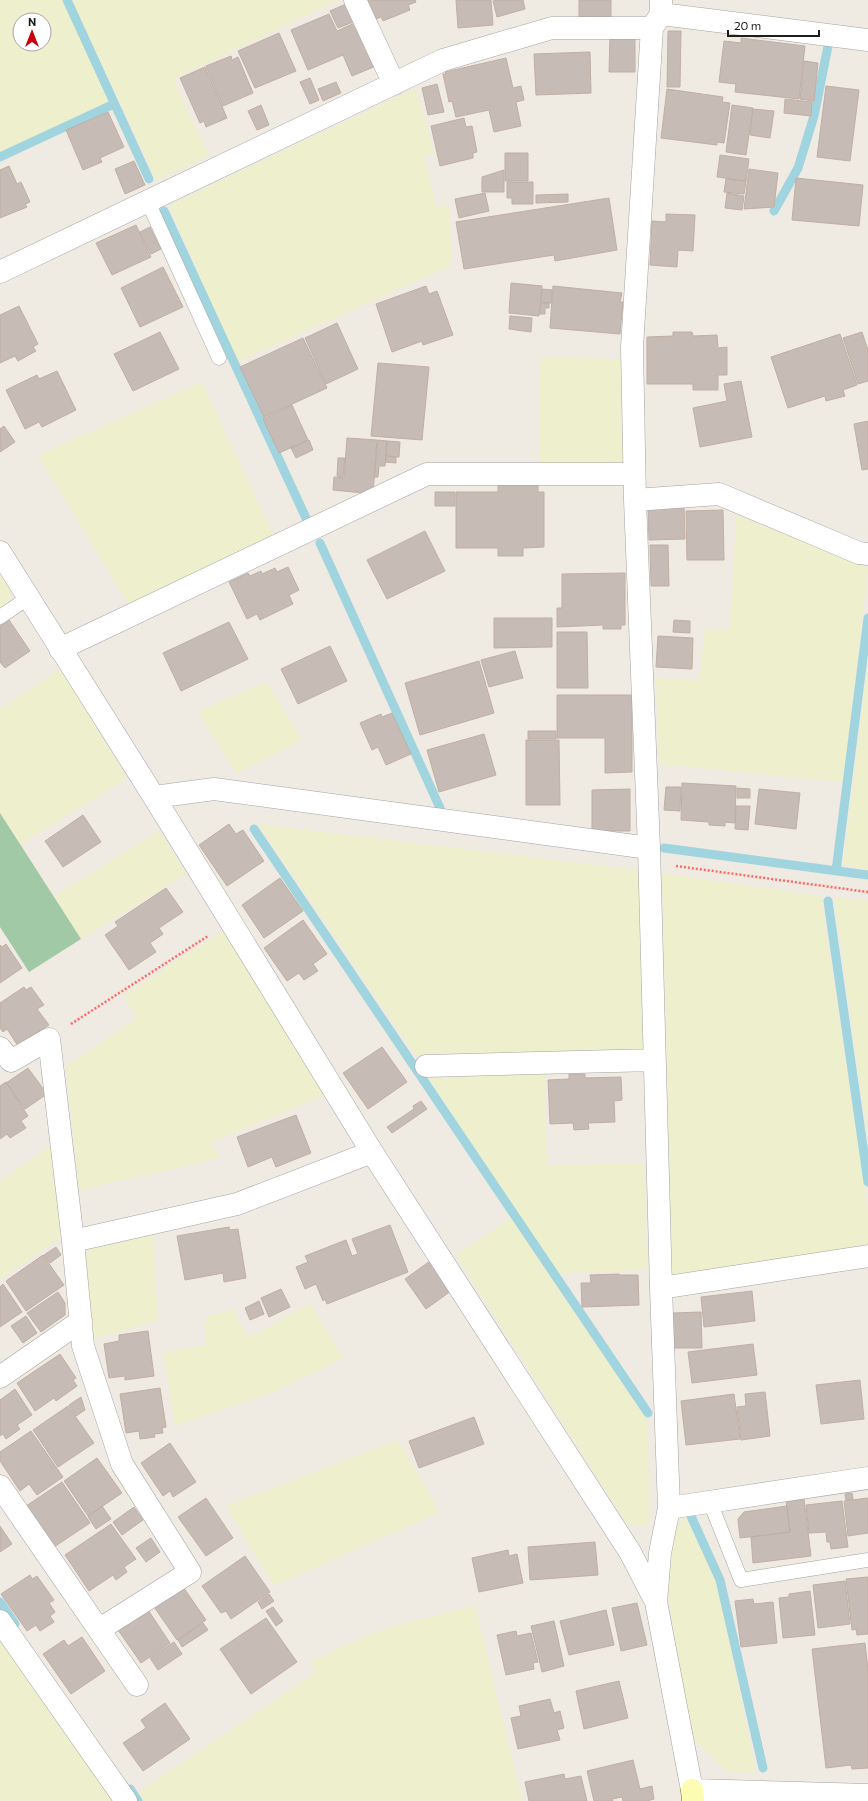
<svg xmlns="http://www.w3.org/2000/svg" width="868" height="1801" font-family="Commissioner,sans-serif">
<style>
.farmland{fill:#eeefcc;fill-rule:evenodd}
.cemetery{fill:#a2c9a5}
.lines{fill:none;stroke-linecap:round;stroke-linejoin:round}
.stream{stroke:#a0d4df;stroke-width:9}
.building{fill:#c7bbb5;stroke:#c1afa4}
.lane-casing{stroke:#a4a4a4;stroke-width:15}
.street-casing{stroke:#a4a4a4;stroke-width:23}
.secondary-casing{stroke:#727800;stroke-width:23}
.path{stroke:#ff6963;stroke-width:2.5;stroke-dasharray:2 2;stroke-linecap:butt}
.lane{stroke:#fff;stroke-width:14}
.street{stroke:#fff;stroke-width:22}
.secondary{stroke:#fcfcb2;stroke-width:22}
</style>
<rect width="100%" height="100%" fill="#efeae2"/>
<path class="farmland" d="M0,0H62L111,103L0,152ZM20,20H44V44H20Z
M72,0H339L173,79L209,156L156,180Z
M416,88L434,153L424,156L436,206L449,205L452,265L237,362L169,205Z
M539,357L622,359L623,459L618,465H540Z
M202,382L274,537L129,605L38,455Z
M736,515L868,567L843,782L659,764L656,678L699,681L705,629L730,631Z
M0,573L11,590L6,606L0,610Z
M868,663V869L843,865Z
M61,669L127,778L20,845L0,813V709Z
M267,682L302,740L236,774L198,711Z
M258,824L639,870L643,1050L416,1056Z
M159,831L186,874L81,939L54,896Z
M662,873L821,896L868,1213V1247L672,1277Z
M834,897L868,901V1139Z
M225,930L327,1094L211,1142L220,1158L79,1190L66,1066L138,1018L123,996Z
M545,1072L547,1165L644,1163L647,1270L558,1273L426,1074Z
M52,1145L61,1237L0,1280V1181Z
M511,1218L648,1422L649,1526L626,1523L456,1255Z
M153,1235L158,1321L93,1339L84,1258L89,1249Z
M310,1304L343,1358L274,1392L175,1426L163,1352L206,1345L205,1317L233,1309L248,1338Z
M398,1440L440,1512L274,1586L226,1506Z
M685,1517L717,1581L756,1773L727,1772L698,1744L688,1729L667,1585L670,1536L676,1525Z
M475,1605L522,1801H144L138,1792L315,1673L310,1661L383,1629Z
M0,1632L118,1801H0Z"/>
<path class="cemetery" d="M0,813L81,939L29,972L0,927Z"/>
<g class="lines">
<path class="stream" d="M67,0L149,179
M0,157L114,104
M164,211L306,518
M774,211L798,168L814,116L828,46
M320,543L440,808
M254,829L648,1413
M664,848L868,875
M836,871L868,618
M828,901L868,1182
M690,1514L720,1580L763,1768
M0,1602L15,1624
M130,1789L138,1801"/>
</g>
<path class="building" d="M365,0H415L416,2L408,5L410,10L383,21L381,17L374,20Z
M456,0H491L493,25L458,28Z
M498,0H523L525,9L497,17L493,1Z
M579,0H611V17H579Z
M348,3L356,21L338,28L330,11Z
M329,14L337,31L357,22L376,66L352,76L343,55L308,70L291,30Z
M668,31H681L680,87H667Z
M279,33L296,71L255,88L238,51Z
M610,37H635V72H609Z
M741,38L805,46L799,99L735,92L736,84L719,82L724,41L741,43Z
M590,52L591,93L536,95L534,54Z
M231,56L232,60L238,57L253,93L223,106L206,66Z
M506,58L513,88L521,86L524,100L516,102L521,126L494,132L489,110L456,117L452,101L449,102L443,74H446L445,72Z
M804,61L818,63L814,101L800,99Z
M205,67L227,118L206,127L204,121L200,123L180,78Z
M310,78L319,100L310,104L300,82Z
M336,82L341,93L323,101L318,89Z
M437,84L444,112L428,115L422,88Z
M826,86L859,90L850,161L817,157Z
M667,89L723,97L722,102L730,103L724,143L717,142V145L661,138Z
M785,99L812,102L811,116L784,113Z
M261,105L269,125L257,130L248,111Z
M732,105L753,108L746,155L726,152Z
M753,109L774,111L770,138L750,135Z
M108,112L124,147L100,158L102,162L83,170L66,130Z
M464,118L466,127L472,126L477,152L473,153V158L440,166L431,126Z
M505,153H528V181H505Z
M720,155L749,159L746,181L717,177Z
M134,161L145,185L125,194L115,169Z
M9,166L17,184L21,182L30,202L25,204L27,207L0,218V170Z
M749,169L778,173L774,207L744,209Z
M504,170V192H482V177Z
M796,178L863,185L859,226L792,220Z
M726,179L746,181L744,194L724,192Z
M507,182H533V204H512V198H507Z
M485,193L489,211L459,218L455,199Z
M727,193L744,196L742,210L725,208Z
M568,194V202L536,203V195Z
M609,198L617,250L555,261L554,255L464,269L456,222Z
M666,214L695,215L693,251L678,250L677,267L650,265L652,221L666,222Z
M136,225L151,257L112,275L96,243Z
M150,227L161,249L151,254L140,232Z
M163,267L183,307L140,327L121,288Z
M511,283L542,286L539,316L509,313Z
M426,286L429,294L437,291L453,335L423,345L422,341L392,352L376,304Z
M553,286L622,293L620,302H623L620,334L550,328Z
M542,289L552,290L551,303L541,302Z
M541,303H549V308H545V314H540Z
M19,306L38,344L33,347L36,351L18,361L15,356L0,363V315Z
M510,316L532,318L531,332L509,329Z
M337,323L358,369L326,384L305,338Z
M160,332L179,369L133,391L114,354Z
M673,332H692L693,336L717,335L718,348L727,347V375H718V390H693V384H647V337L673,336Z
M862,332L868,350V381L858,384L843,338Z
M840,334L857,385L843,390L845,396L826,401L825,396L788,408L771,357Z
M303,338L327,388L264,417L240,367Z
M378,363L429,367L422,440L371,436Z
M57,371L76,410L42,427L39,422L25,429L6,390L37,375L39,379Z
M741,381L752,437L700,447L693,408L727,401L724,384Z
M292,405L308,440L279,453L263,419Z
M868,421V469L862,470L854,424Z
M4,426L15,442L0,452V429Z
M347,438L377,440L373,494L333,490L334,477L344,478Z
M309,440L313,450L296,458L291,448Z
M378,440L387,441L385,466H379L378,477H374Z
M387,441L400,442L399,457L386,456Z
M386,456L396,457V463L385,462Z
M338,458H345L343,477L337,476Z
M538,483V492H544V547L523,548V556H498V548H456V492H498V484Z
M435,492H455V506H435Z
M684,506L685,539L649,540L648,507Z
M723,510L724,560H687L686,511Z
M425,531L445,571L387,599L367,560Z
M650,545H668L669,586H651Z
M288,567L299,590L289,595L293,604L260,620L257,614L247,619L229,582L248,573L250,576L261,571L262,574L275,568L277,572Z
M625,573V625H621V629H603V625L557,627V608H562V574Z
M494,618H552V647L494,648Z
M9,620L30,651L5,668L0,662V626Z
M674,620L690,621V633L673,632Z
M229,622L248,659L181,691L163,653Z
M557,632H587L588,688H557Z
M658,636L693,638L692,669L656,667Z
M330,646L347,681L298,704L281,669Z
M515,651L523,678L489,687L481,660Z
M479,661L494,713L420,735L405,683Z
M557,695H632V772L605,773V738H557Z
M392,713L411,754L386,765L378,747L372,750L360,723L381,714L382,717Z
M528,731H556V739H528Z
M484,734L496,775L439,792L427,750Z
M526,740H559L560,805H526Z
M682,783L736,786L735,823L725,822V826L709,825V822L681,820Z
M666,787H681L680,811L664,810Z
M737,788L750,789V798H737Z
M630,789V831H592V790Z
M759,789L800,793L796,829L755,824Z
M736,806H750L748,830L735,829Z
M83,815L101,842L63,867L45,841Z
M229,824L236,834L243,830L264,861L227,886L199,845Z
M280,878L303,911L264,938L242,905Z
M166,888L183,912L159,928L163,934L150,943L156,952L129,970L105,935L118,926L115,922Z
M303,920L327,954L313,964L318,971L304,980L299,973L287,981L264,948Z
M6,944L22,968L0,983V945L2,947Z
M24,987L26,990L31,987L44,1005L37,1009L49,1025L18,1046L7,1029L3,1032L0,1028V1003Z
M382,1047L407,1082L368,1109L343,1073Z
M28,1068L47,1094L25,1109L6,1083Z
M569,1074H585V1078L621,1077L622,1100L614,1101L615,1122L588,1123L589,1129L574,1130L573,1123L550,1124L548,1080L569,1079Z
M6,1082L28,1116L21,1121L26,1128L10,1138L7,1134L0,1139V1086Z
M421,1101L427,1109L392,1133L387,1127L414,1109L413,1106Z
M296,1115L311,1153L276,1167L272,1157L248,1167L237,1137Z
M390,1225L408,1272L327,1304L325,1299L323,1301L316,1284L305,1289L296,1267L308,1262L305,1256L346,1240L352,1256L358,1254L352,1239Z
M229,1227L230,1230L238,1229L246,1278L224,1282L223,1273L185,1280L177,1236Z
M56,1247L61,1255L50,1263L44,1255Z
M43,1255L64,1285L26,1311L6,1281Z
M430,1261L451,1291L426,1309L405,1279Z
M619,1274V1275H638L639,1305L582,1307L581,1283H591L590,1275Z
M3,1284L22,1312L0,1327V1287Z
M281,1289L290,1307L269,1317L261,1298Z
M752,1291L755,1321L704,1327L701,1297Z
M58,1292L65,1303V1315L41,1332L27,1313Z
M259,1301L264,1314L250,1320L245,1308Z
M701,1312L702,1348H674L673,1313Z
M26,1316L37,1333L23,1343L11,1326Z
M148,1331L154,1376L125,1380V1376L109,1378L104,1344L119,1341V1335Z
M753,1344L757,1375L692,1383L688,1352Z
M60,1354L76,1378L73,1380L77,1386L56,1401L54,1398L35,1411L17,1383Z
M860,1380L864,1419L821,1424L816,1385Z
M160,1388L166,1427L162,1428L163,1433L154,1434L155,1437L140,1439L139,1431L126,1433L120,1394Z
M15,1389L32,1415L17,1425L20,1429L6,1439L3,1434L0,1436V1400Z
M765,1392L770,1436L741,1440L737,1407L746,1406L745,1394Z
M734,1394L740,1439L686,1445L681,1401Z
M81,1397L85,1410L76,1416L69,1405Z
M68,1406L94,1443L58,1467L33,1430Z
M474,1417L484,1444L419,1468L409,1441Z
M31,1431L63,1477L37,1495L29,1484L20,1491L0,1461V1452Z
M170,1443L196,1482L173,1497L170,1491L163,1496L141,1463Z
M97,1458L122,1493L88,1516L64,1481Z
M62,1482L90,1523L54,1547L26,1506Z
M852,1493L853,1499L846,1500L845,1494Z
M206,1498L233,1538L206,1556L178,1517Z
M868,1498V1533L848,1536L844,1501Z
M804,1499L811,1556L753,1563L751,1537L790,1532L786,1501Z
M842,1501L848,1547L831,1549L830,1542H827L826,1532L809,1533L806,1505Z
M102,1506L111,1519L96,1529L88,1517Z
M787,1506L790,1532L740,1538L738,1519L744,1512Z
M134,1507L143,1520L122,1535L113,1522Z
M111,1524L136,1559L124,1567L127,1572L116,1580L113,1575L89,1591L65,1555Z
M0,1526L12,1544L0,1552Z
M151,1538L160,1552L146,1562L136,1548Z
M595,1542L598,1575L530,1580L528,1547Z
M508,1550L509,1556L517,1554L523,1583L479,1592L472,1558Z
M245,1556L270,1592L231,1619L226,1611L221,1613L202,1586Z
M30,1575L32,1579L37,1576L54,1600L49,1603L55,1612L50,1616L54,1622L40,1631L36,1625L27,1631L1,1594Z
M868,1577V1634L857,1635L856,1629L852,1630L846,1579Z
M845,1581L850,1624L818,1628L813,1585Z
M181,1584L206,1620L177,1640L152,1604Z
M810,1591L815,1635L783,1638L779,1598L789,1597V1594Z
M269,1594L274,1601L262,1609L258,1602Z
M753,1599L754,1604L773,1602L777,1643L741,1647L735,1601Z
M637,1603L647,1645L621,1651L612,1608Z
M146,1607L170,1643L141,1663L116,1627Z
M273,1607L283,1621L276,1626L266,1611Z
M606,1610L614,1645L569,1655L560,1621Z
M266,1618L297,1662L251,1694L220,1649Z
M554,1621L564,1666L542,1672L531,1626Z
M203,1623L208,1630L182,1647L178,1640Z
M516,1631L517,1636L531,1633L538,1662L533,1663L534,1669L506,1675L497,1635Z
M82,1637L105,1671L71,1694L43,1654L64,1640L68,1646Z
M174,1642L182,1654L158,1670L150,1658Z
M865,1643L868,1670V1768L852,1769L851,1765L826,1768L812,1649Z
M619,1681L628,1718L584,1729L576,1691Z
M550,1699L554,1713L560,1711L564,1728L557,1730L560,1740L518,1749L511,1718L521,1716L519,1706Z
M165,1703L190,1739L143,1771L123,1743L146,1728L141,1720Z
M633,1760L640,1789L652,1786L654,1799L647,1801H623L622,1797L612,1799L613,1801H594L587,1771Z
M564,1774L565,1779L581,1776L587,1801H529L525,1782Z"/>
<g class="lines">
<g class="lane-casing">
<path id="lane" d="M148,202L219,358
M0,617L28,598
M710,1502L741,1580L868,1560"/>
</g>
<g class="street-casing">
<path id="street" d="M355,0L394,84
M661,0V14L652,28L632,347L635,500L649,848L661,1288L669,1508L660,1553L656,1602L692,1790L868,1795
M661,14L868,40
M0,272L443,60L552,28H652
M635,500L719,494L859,553L868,554
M0,552L154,797L372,1152L630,1552L656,1602
M60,649L427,474H634
M154,797L214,789L649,848
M0,1048L11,1061L49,1039L73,1241L237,1204L372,1152
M426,1066L654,1060
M73,1241L83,1346L122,1464L190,1572L100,1629
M661,1288L868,1256
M0,1377L81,1321
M0,1486L137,1685
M669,1508L868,1478
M0,1621L126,1801"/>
</g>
<g class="secondary-casing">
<path id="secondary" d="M692,1790L693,1801"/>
</g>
<path class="path" d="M676,866L868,892
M71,1024L208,936"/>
<use href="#lane" class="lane"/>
<use href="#street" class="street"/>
<use href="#secondary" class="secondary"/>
</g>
<g transform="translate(32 32)"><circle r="19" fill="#ffffff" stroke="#a5a5a5"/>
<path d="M0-3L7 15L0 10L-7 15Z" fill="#ca000d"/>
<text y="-6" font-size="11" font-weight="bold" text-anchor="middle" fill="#1d1d1d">N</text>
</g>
<path d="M728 30v6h91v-6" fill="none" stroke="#1d1d1d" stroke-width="2"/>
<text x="734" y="30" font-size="12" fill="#1d1d1d" stroke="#ffffff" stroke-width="3" paint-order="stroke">20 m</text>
</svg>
